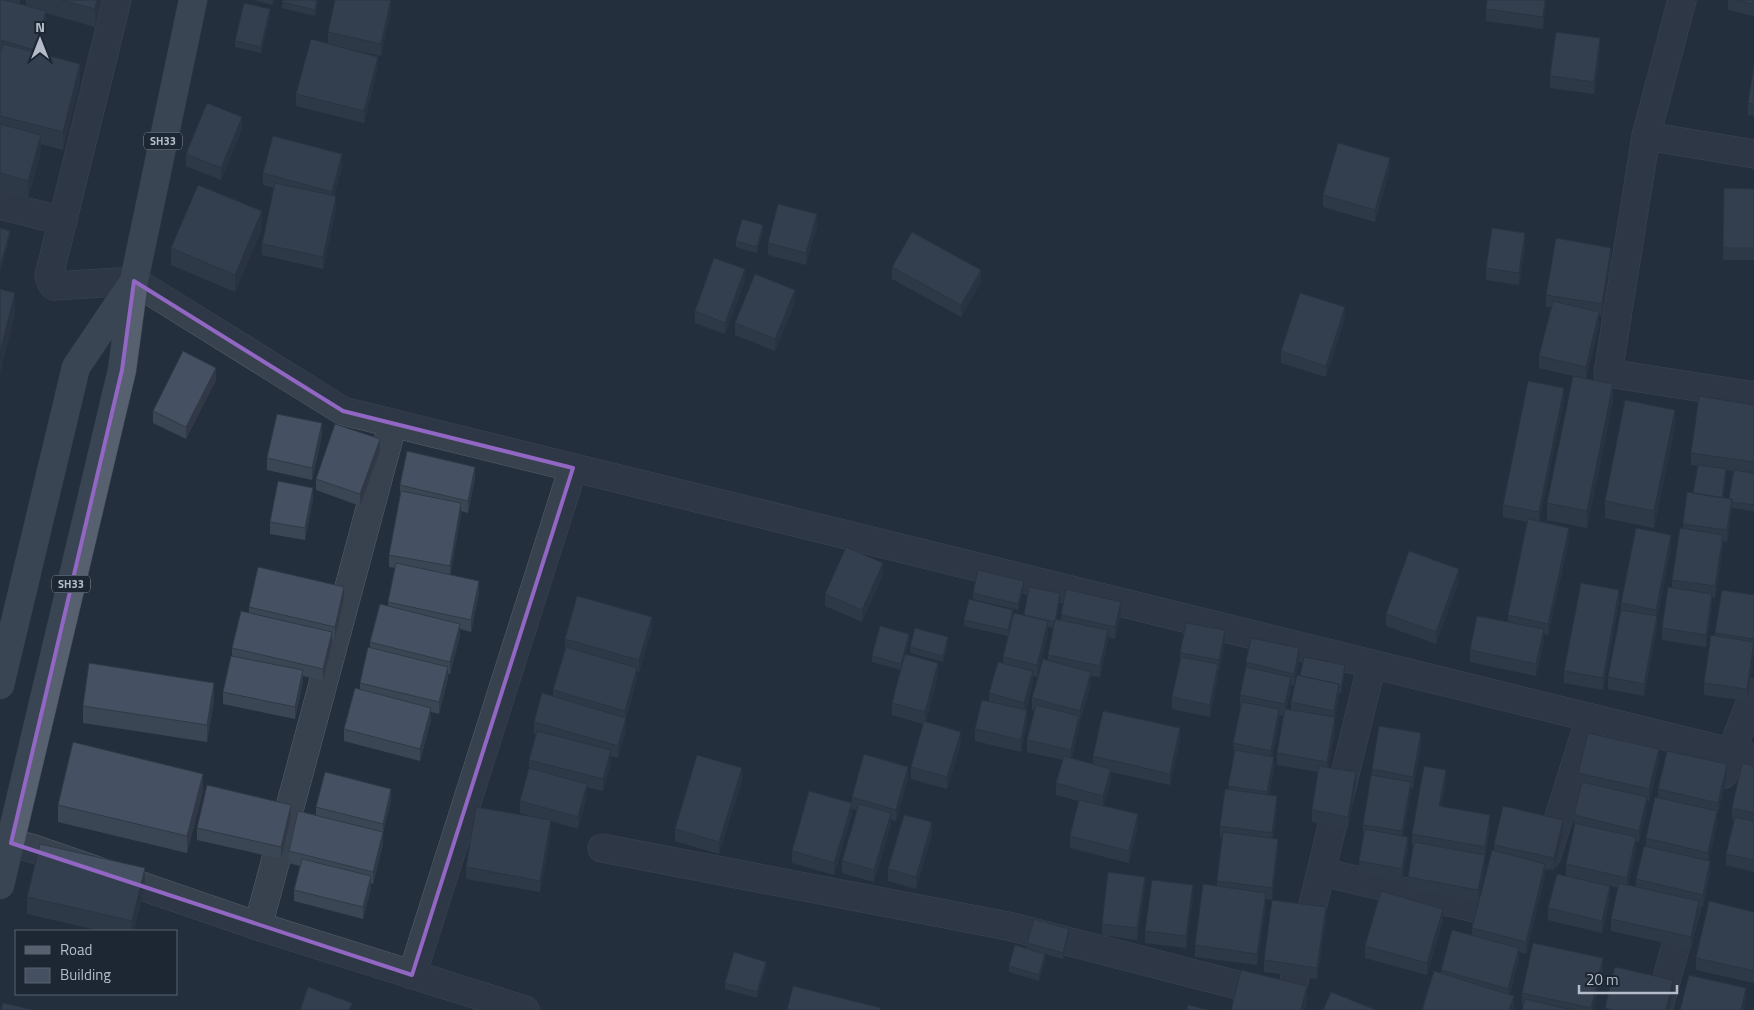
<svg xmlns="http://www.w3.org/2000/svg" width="1754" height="1010" font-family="'Titillium Web',sans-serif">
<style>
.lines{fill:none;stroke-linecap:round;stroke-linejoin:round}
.minor-casing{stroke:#565f6c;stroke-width:29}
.tertiary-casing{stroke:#565f6c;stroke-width:29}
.primary-casing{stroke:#414a57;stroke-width:29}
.minor{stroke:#38414e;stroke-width:28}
.tertiary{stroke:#38414e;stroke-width:28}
.primary{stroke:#56606e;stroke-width:28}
.wall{fill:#3b4654;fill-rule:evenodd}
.shaded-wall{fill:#303945}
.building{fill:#455162;stroke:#303945}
.marked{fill:none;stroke:#9266c3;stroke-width:4;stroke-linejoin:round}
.labels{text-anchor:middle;stroke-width:5;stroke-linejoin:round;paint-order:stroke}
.shield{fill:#1d2633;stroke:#878f9c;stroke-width:1}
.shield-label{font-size:11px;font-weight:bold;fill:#b4bcc9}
</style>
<rect width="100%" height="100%" fill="#242f3e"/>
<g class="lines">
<g class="minor-casing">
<path id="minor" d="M1682,0L1646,136L1608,373L1754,396
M1646,136L1754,154
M0,205L63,221
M1724,774L1731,753L1754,693
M11,843L31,848L258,926L525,1010
M602,848L1008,926L1272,994
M1547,855L1590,718
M1322,872L1512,917
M258,926L393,423
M412,975L573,468
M1287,1010L1372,664
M1658,1010L1686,909"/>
</g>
<g class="tertiary-casing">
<path id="tertiary" d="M117,0L49,276L51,282L54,286L134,281L343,411L1754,758"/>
</g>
<g class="primary-casing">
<path id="primary" d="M0,685L76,367L130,287
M0,885L122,370L134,281L193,0"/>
</g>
<use href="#minor" class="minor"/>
<use href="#tertiary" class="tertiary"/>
<use href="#primary" class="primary"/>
</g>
<path class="wall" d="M0,0H20L19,4L26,6V0H102L95,27L46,13V23L38,53L80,81L63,150L41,144V152L28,198L0,190Z
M254,0H274L272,5Z
M283,0H318L315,16L282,8Z
M1546,0L1543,29L1486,21V9Z
M1728,0H1754V16L1728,10Z
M391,10L381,56L328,44V32Z
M270,15L261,53L235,47V41Z
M1600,50L1594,94L1550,88V76Z
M1754,65V116L1748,115V103Z
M378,68L364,123L296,106V94Z
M242,129L221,180L186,166V154Z
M342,166L334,196L336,208L323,269L262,255V244L274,188L263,185V173Z
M1390,169L1375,222L1323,207V195Z
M1724,188L1754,189V260H1723Z
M817,226L806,265L768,255V243Z
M262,229L235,292L171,265V248Z
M763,231L757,253L736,247V241Z
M1525,245L1519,285L1486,280V268Z
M1611,260L1602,316L1599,315V324L1586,379L1539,368V356L1551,307H1546V295Z
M892,267L981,282L961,317L892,279Z
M745,281L725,334L695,323V311Z
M795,302L775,351L735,335V323Z
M1345,318L1326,377L1281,363V351Z
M216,380L186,439L153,423V411Z
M1564,400L1539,522L1569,540L1548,635L1544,634V641L1536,676L1470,662V650L1508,622V615L1527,522L1503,517V505Z
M1613,401L1587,528L1547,520V503Z
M1754,405V511L1732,508L1727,542L1723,541V547L1715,598L1712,597V605L1706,647L1662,640V628L1672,588V580L1683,529V524L1693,493L1698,466L1691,465V453ZM1726,470L1733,471L1729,499L1723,498L1726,475Z
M1675,427L1654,528L1605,518V501Z
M322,435L312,480L267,470V458Z
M380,451L360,506L316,490V479Z
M475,478L468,513L461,511L450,575L479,593L471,632L460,629V635L450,674H448V678L439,714L431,712V720L420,761L344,741V729L360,689V683L370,648V642L388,606V602L395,568L389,567V555L400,497V485Z
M313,499L305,540L270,534V522Z
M1671,547L1657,619V628L1644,696L1608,689V677L1621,610V603Z
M883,575L862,622L825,606V594Z
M1459,581L1436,644L1386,626V614Z
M1024,587L1018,610L973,599V593Z
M1754,595V655L1747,701L1704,695V683L1715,636V633Z
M344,599L335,639L332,638V644L323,681L303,676V682L295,719L223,704V692L232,656V648L249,613V607Z
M1060,599L1056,619L1061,620V615L1121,613L1115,639L1108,637V642L1100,677L1091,676V684L1079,723V727L1072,758L1093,764V756L1180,740L1170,785L1111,772V781L1103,806L1138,826L1129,863L1070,848V836L1079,801L1056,795V783L1063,760L1027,752V740L1034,711L1032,710V698L1048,660V655L1053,628L1048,627V633L1037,677L1033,676V683L1026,710L1027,722L1021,752L975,741V729L989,702V693L1003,663V657L1008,636L964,626V620L1024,615Z
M1619,602L1603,690L1564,683V671Z
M652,629L639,672L637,671V680L626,718V730L618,758L611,756V762L603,791L587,787V796L578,829L551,821V832L540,892L466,879V867L541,819L520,813V801L529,768V760L536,735L534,734V722L553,697V690L565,651V639Z
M909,640L901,670L872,662V656Z
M1225,641L1219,671H1218V676L1210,717L1172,709V697L1180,659V653Z
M948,643L943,662L910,653V647Z
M1299,660L1294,685H1291V689L1286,709L1291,710V702L1300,676L1345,671L1341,693H1339V696L1335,717V729L1328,768L1356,784L1348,828L1312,822V810L1318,772L1277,765V753L1283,716L1279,715V721L1272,757L1274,769L1269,795L1277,808L1273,838L1278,851L1272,900L1266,899V905L1257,965L1195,957V945L1217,886V881L1222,838H1220V826L1228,790L1234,755L1233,743L1241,707L1240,706V695L1246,667V662Z
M938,675L926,722L961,743L947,789L911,779V767L923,724L892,715V703Z
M214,700L207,742L83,723V706Z
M1421,745L1413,789L1411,788V793L1403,836L1408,849L1402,881L1359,873V861L1363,837V825L1372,775V769Z
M1659,761L1649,801L1647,800V809L1639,842H1636V849L1628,885L1636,887V879L1646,846V838L1658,798V789L1727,776L1717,814V823L1709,860L1710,872L1703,907L1699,906V913L1691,949L1611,931V919L1618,888L1610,886V898L1602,933L1548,920V908L1566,876V864L1574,827V815L1581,785H1578V773Z
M1754,766V872L1726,865V854L1734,820H1732V808Z
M908,778L896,821L891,820V825L874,882L842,873V861L857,810L852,809V797Z
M742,780L719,854L675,841V829Z
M1446,782L1441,807L1490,827L1485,858V867L1478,901L1408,889V877L1413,846H1412V834Z
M203,791L187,853L58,822V805Z
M391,800L383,833V844L373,884L371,883V888L363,919L294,901V890L300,866L289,863V851L316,815V807Z
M852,814L834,875L792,863V851Z
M291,817L281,859L197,840V828Z
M1563,832L1554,870L1545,868V876L1526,954L1519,952V960L1510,994L1514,1007L1513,1010H1422L1434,971L1441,973V970L1472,935V928L1494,851V845Z
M932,834L916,889L888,881V869Z
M145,885L134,931H101L27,914V897Z
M1145,889L1137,940L1102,935V924Z
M1193,897L1186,948L1145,943V931Z
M1754,912V983L1696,970V958Z
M1326,919L1317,979L1264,972V960Z
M1443,921L1427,975L1365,958V946Z
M1069,935L1063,959L1045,954V960L1039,981L1009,972V966L1027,949V943Z
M766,968L757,998L725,989V983Z
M1603,970L1593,1010H1522L1523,1005H1522V993Z"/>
<path class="shaded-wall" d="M97,0H102L95,27V9Z
M317,0H318L315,16V10Z
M391,0V10L381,56V44Z
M1545,0H1546V2L1543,29V17Z
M270,9V15L261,53V47Z
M46,11V23L35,61V50Z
M1600,38V50L1594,94V82Z
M378,57V68L364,123V111Z
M80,64V81L63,150V132Z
M242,117V129L221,180V168Z
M41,135V152L28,198V181Z
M342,154V166L332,203V192Z
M1390,158V169L1375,222V210Z
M336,196V208L323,269V257Z
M262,211V229L235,292V275Z
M817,214V226L806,265V253Z
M763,225V231L757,253V247Z
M10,231V237L0,274V268Z
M1525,233V245L1519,285V273Z
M1611,248V260L1602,316V304Z
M745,269V281L725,334V323Z
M981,270V282L961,317V305Z
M795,290V302L775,351V339Z
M15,293V315L0,374V352Z
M1345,307V318L1326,377V366Z
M1599,312V324L1586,379V367Z
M216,368V380L186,439V427Z
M1613,384V401L1587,528V511Z
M1564,388V400L1539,524V512Z
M1675,410V427L1654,528V511Z
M322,423V435L312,480V468Z
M380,439V451L360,506V494Z
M475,467V478L468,513V501Z
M1726,469V475L1722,506V500Z
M313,488V499L305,540V528Z
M1732,499V511L1727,542V530Z
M461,503V515L450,578V566Z
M1569,528V540L1548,635V624Z
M1671,535V547L1657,619V628L1644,696V684L1656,619V610Z
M1723,535V547L1715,598V586Z
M883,563V575L862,622V610Z
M1459,569V581L1436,644V632Z
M479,581V593L471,632V620Z
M1024,581V587L1018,610V604Z
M344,587V599L335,639V627Z
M1619,590V602L1603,690V678Z
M1060,593V599L1055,628V622Z
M1712,594V605L1706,647V635Z
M1121,602V613L1115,639V627Z
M1013,610V616L1008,637V630Z
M652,617V629L639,672V660Z
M1048,621V633L1037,677V665Z
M460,624V635L450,674V662Z
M1544,629V641L1536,676V664Z
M1108,630V642L1100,677V666Z
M1225,630V641L1219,671V660Z
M332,632V644L323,681V669Z
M909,634V640L901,670V664Z
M948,637V643L943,662V656Z
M1754,644V655L1747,701V689Z
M1299,648V660L1294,685V674Z
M938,663V675L925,724V712Z
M1218,664V676L1210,717V705Z
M1345,665V671L1341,693V687Z
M448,667V678L439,714V702Z
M637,668V680L625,723V711Z
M303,670V682L295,719V707Z
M1033,671V683L1024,715V703Z
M1091,672V684L1080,723V711Z
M1291,677V689L1285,716V704Z
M214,683V700L207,742V725Z
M1339,684V696L1334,722V711Z
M431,708V720L420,761V749Z
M1279,709V721L1271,763V751Z
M1027,710V722L1021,752V740Z
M1079,716V727L1071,762V750Z
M1335,717V729L1327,774V762Z
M626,718V730L618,758V746Z
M1180,728V740L1170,785V774Z
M961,732V743L947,789V777Z
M1421,733V745L1413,789V777Z
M1659,749V761L1649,801V789Z
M611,750V762L603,791V779Z
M1274,757V769L1267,804V792Z
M1727,764V776L1718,814V803Z
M908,767V778L896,821V810Z
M742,768V780L719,854V842Z
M1111,769V781L1103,808V796Z
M1446,770V782L1439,818V806Z
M1356,772V784L1348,828V817Z
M203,774V791L187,853V836Z
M1411,782V793L1402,843V831Z
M587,784V796L578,829V817Z
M391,789V800L383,833V844L373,884V872L383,834V824Z
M1277,796V808L1272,844V833Z
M1647,797V809L1639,842V831Z
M852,803V814L834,875V863Z
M291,805V817L281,859V847Z
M1717,811V823L1708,864V853Z
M891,813V825L874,882V870Z
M1138,814V826L1129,863V851Z
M1490,815V827L1485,858V847Z
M551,820V832L540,892V881Z
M1563,820V832L1554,870V858Z
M932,822V834L916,889V877Z
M1408,837V849L1402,881V869Z
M1636,837V849L1627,890V878Z
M1278,839V851L1272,900V888Z
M1485,855V867L1478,901V890Z
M1710,861V872L1703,907V895Z
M1545,864V876L1526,954V942Z
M145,868V885L134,931H132V921Z
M371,876V888L363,919V907Z
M1145,877V889L1137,940V928Z
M1193,885V897L1186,948V936Z
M1610,886V898L1602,933V921Z
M1266,893V905L1257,965V954Z
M1699,901V913L1691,949V937Z
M1326,907V919L1317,979V968Z
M1443,909V921L1427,975V963Z
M1069,929V935L1063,959V953Z
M1519,948V960L1508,1000V989Z
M1045,954V960L1039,981V975Z
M1603,958V970L1593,1010H1591Z
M766,962V968L757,998V992Z
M1673,980V992L1669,1010H1666Z
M1307,986V1003L1305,1010H1301Z
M1746,988V1000L1744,1010H1741Z
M1514,996V1007L1513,1010H1509Z"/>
<path class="building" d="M0,0H5L46,11L35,50L0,40Z
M61,0H97L95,9Z
M283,0H317L315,10L282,2Z
M335,0H391L381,44L328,32Z
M1487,0H1545L1543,17L1486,9Z
M1735,0H1754V4Z
M244,3L270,9L261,47L235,41Z
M1556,32L1600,38L1594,82L1550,76Z
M311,39L378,57L364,111L296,94Z
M3,44L80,64L63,132L0,116V54Z
M1754,65V104L1748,103Z
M207,103L242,117L221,168L186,154Z
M0,124L41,135L28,181L0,173Z
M273,136L342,154L332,192L263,173Z
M1338,143L1390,158L1375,210L1323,195Z
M275,183L336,196L323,257L262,244Z
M198,185L262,211L235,275L171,248Z
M1724,188L1754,189V248H1723Z
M778,204L817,214L806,253L768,243Z
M742,219L763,225L757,247L736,241Z
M0,228L10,231L0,268Z
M1492,228L1525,233L1519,273L1486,268Z
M912,232L981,270L961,305L892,267Z
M1556,238L1611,248L1602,304L1546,295Z
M714,258L745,269L725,323L695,311Z
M755,274L795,290L775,339L735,323Z
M0,289L15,293L0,352Z
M1300,293L1345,307L1326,366L1281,351Z
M1553,301L1599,312L1586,367L1539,356Z
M183,351L216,368L186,427L153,411Z
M1573,376L1613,384L1587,511L1547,503Z
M1528,381L1564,388L1539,512L1503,505Z
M1699,396L1754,405V462L1691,453Z
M1625,400L1675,410L1654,511L1605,501Z
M277,414L322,423L312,468L267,458Z
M335,424L380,439L360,494L316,479Z
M407,451L475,467L468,501L400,485Z
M1698,465L1726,469L1722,498L1693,493Z
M1734,470L1754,473V505L1732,502V499H1729Z
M278,481L313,488L305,528L270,522Z
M401,491L461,503L450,566L389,555Z
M1687,492L1732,499L1727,530L1683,524Z
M1528,519L1569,528L1548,624L1508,615Z
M1636,528L1671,535L1656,610L1621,603Z
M1680,528L1723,535L1715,586L1672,580Z
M846,547L883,563L862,610L825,594Z
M1409,551L1459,569L1436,632L1386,614Z
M396,563L479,581L471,620L388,602Z
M258,567L344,587L335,627L249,607Z
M978,570L1024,581L1018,604L973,593Z
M1581,583L1619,590L1603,678L1564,671Z
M1029,587L1060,593L1055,622L1024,615Z
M1668,587L1712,594L1706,635L1662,628Z
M1066,589L1121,602L1115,627L1061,615Z
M1722,590L1754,595V639L1715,633Z
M577,596L652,617L639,660L565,639Z
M969,599L1013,610L1008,630L964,620Z
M380,604L460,624L450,662L370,642Z
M1621,610L1657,616L1644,684L1608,677Z
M241,611L332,632L323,669L232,648Z
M1014,613L1048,621L1037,665L1003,657Z
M1477,616L1544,629L1536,664L1470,650Z
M1055,619L1108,630L1100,666L1048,655Z
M1186,623L1225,630L1219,660L1180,653Z
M880,626L909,634L901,664L872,656Z
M915,628L948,637L943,656L910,647Z
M1711,635L1754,642L1747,689L1704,683Z
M1251,638L1299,648L1294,674L1246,662Z
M368,647L448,667L439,702L360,683Z
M566,647L637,668L625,711L553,690Z
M905,654L938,663L925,712L892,703Z
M231,656L303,670L295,707L223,692Z
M1181,657L1218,664L1210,705L1172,697Z
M1304,657L1345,665L1341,687H1339V684L1300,676Z
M1043,659L1091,672L1080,711L1032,698Z
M998,662L1033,671L1024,703L989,693Z
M89,663L214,683L207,725L83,706Z
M1246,667L1291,677L1285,704L1240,695Z
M1297,675L1339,684L1334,711L1291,702Z
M355,688L431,708L420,749L344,729Z
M542,693L626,718L618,746L534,722Z
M982,700L1027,710L1021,740L975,729Z
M1242,702L1279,709L1271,751L1233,743Z
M1036,705L1079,716L1071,750L1027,740Z
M1285,709L1335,717L1327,762L1277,753Z
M1103,711L1180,728L1170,774L1093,756Z
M924,721L961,732L947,777L911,767Z
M1379,726L1421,733L1413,777L1372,769Z
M537,731L611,750L603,779L529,760Z
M1588,733L1659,749L1649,789L1578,773Z
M73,742L203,774L187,836L58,805Z
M1235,750L1274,757L1267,792L1228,786Z
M1667,751L1727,764L1718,803L1658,789Z
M864,754L908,767L896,810L852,797Z
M697,755L742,768L719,842L675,829Z
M1064,756L1111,769L1103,796L1056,783Z
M1742,763L1754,766V813L1732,808Z
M1319,766L1356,772L1348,817L1312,810Z
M1424,766L1446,770L1439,806L1490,815L1485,847L1412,834Z
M529,768L587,784L578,817L520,801Z
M325,772L391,789L383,824L316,807Z
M1371,775L1411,782L1402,831L1363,825Z
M1582,782L1647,797L1639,831L1574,815Z
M207,785L291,805L281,847L197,828Z
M1225,789L1277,796L1272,833L1220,826Z
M809,791L852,803L834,863L792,851Z
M1655,797L1717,811L1708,853L1646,838Z
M1079,800L1138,814L1129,851L1070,836Z
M859,804L891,813L874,870L842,861Z
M1503,806L1563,820L1554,858L1494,845Z
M476,807L551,820L540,881L466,867Z
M298,811L383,832L373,872L289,851Z
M904,815L932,822L916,877L888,869Z
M1735,817L1754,821V860L1726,854Z
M1575,823L1636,837L1627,878L1566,864Z
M1365,829L1408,837L1402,869L1359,861Z
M1223,832L1278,839L1272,888L1217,881Z
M1414,842L1485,855L1478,890L1408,877Z
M40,844L145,868L132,921L27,897Z
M1644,846L1710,861L1703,895L1636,879Z
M1492,850L1545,864L1526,942L1472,928Z
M302,859L371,876L363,907L294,890Z
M1108,872L1145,877L1137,928L1102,924Z
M1557,874L1610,886L1602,921L1548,908Z
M1152,880L1193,885L1186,936L1145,931Z
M1619,883L1699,901L1691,937L1611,919Z
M1203,884L1266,893L1257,954L1195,945Z
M1381,891L1443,909L1427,963L1365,946Z
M1272,900L1326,907L1317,968L1264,960Z
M1709,901L1754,912V971L1696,958Z
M1034,919L1069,929L1063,953L1027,943Z
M1452,930L1519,948L1508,989L1441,970Z
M1533,943L1603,958L1591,1008L1522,993Z
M1015,945L1045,954L1039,975L1009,966Z
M734,952L766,962L757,992L725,983Z
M1615,967L1673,980L1666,1010H1612L1605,1008Z
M1241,970L1307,986L1301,1010H1231Z
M1434,971L1514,996L1509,1010H1422Z
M1689,975L1746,988L1741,1010H1680Z
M793,986L881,1008L880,1010H787Z
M308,987L352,1003L349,1010H300Z
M1331,992L1376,1010H1323Z
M1525,999L1572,1010H1522Z
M3,1003L34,1010H1Z
M1188,1005L1209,1010H1187Z"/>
<path d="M0 0H1754V1010H0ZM134,281L343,411L573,468L412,975L11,843L122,370Z" fill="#242f3e" fill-opacity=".55" fill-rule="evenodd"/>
<path class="marked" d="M134,281L343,411L573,468L412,975L11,843L122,370Z"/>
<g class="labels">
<g class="shield">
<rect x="144" y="132.5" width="38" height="17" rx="4"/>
<rect x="52" y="575.5" width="38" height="17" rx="4"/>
</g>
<g class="shield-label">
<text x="163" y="145">SH33</text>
<text x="71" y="588">SH33</text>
</g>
</g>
<rect x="15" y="930" width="162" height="65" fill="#1d2633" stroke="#59626f"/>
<rect x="25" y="946" width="25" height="8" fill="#56606e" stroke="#59626f"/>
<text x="60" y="955" font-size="15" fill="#b4bcc9">Road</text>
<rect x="25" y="968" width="25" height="15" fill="#455162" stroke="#59626f"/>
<text x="60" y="980" font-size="15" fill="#b4bcc9">Building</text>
<g transform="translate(40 40)" stroke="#1d2633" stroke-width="4" paint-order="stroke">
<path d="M0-4L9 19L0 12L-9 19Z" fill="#b4bcc9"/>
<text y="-8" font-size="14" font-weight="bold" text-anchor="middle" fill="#b4bcc9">N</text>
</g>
<path d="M1579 985v8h98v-8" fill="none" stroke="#b4bcc9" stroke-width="2.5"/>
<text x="1586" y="985" font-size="15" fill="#b4bcc9" stroke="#1d2633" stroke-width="4" paint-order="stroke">20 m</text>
</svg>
